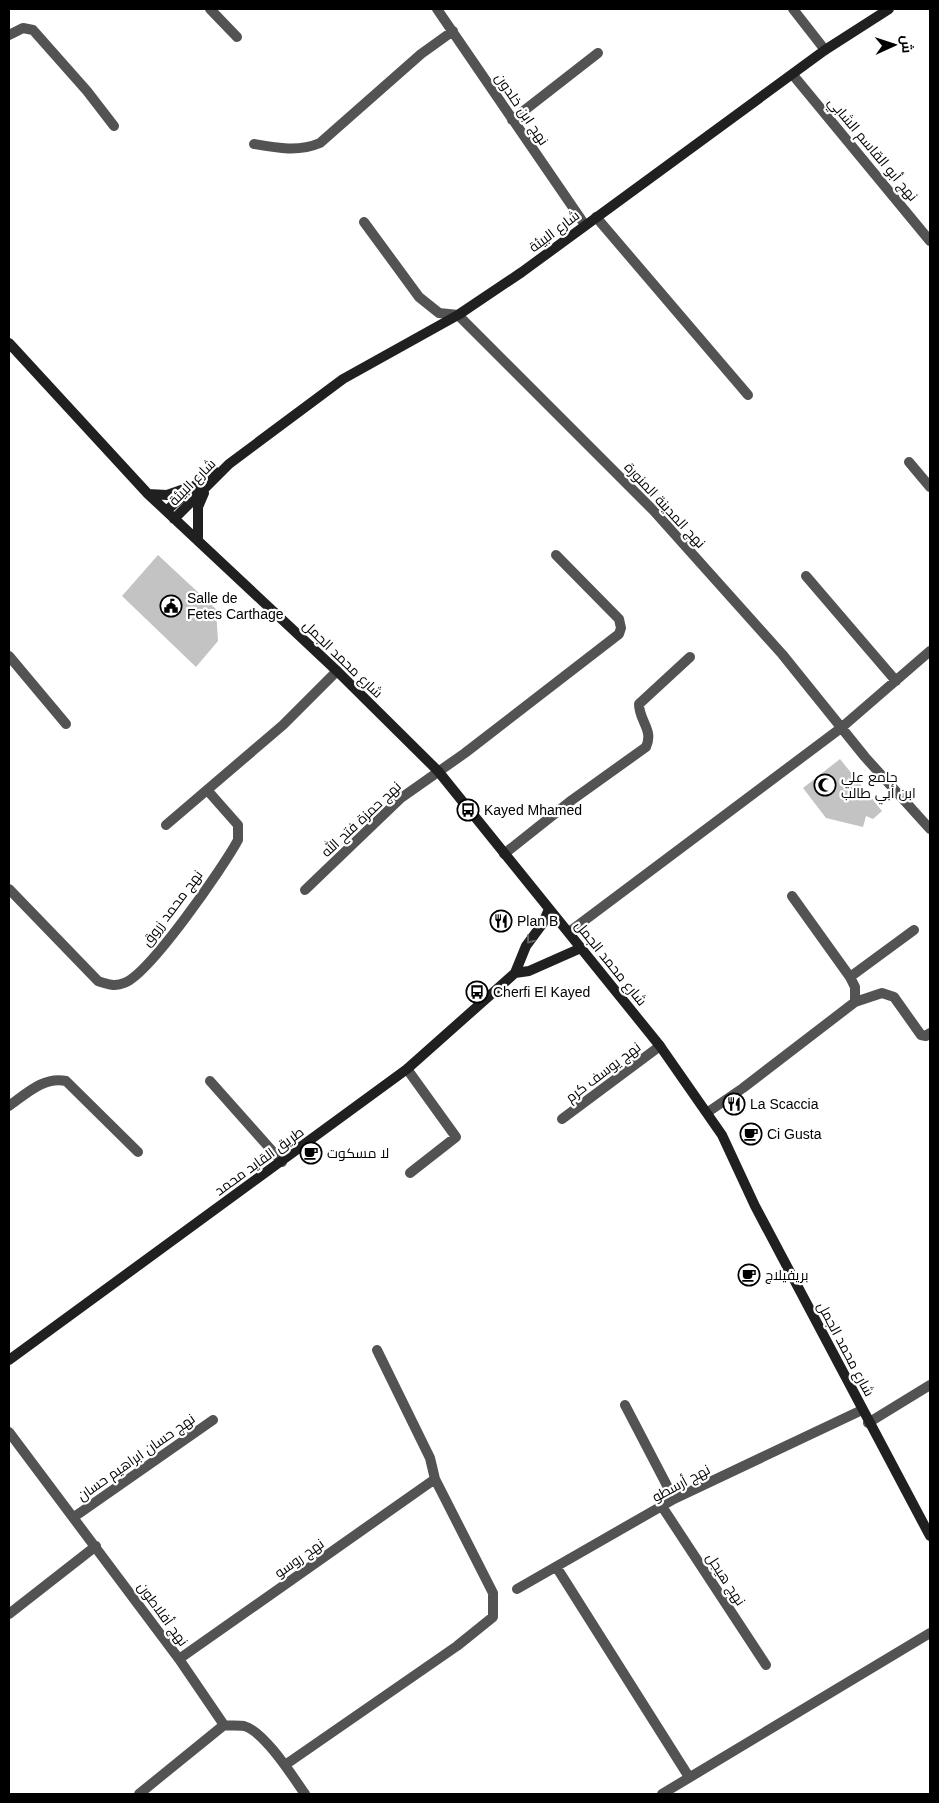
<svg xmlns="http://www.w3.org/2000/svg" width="939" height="1803" font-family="Arial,Cairo,sans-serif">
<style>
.building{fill:#c3c3c3}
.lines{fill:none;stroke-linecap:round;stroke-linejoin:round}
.street{stroke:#535353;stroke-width:10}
.secondary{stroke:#202020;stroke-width:10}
.oneway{stroke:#636363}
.labels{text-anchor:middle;stroke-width:4.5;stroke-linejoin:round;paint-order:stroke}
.street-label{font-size:14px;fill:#000;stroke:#fff}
.poi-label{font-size:14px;fill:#000;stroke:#fff;text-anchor:start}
</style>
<rect width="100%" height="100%" fill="#fff"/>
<path class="building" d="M158,555L216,609L218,641L196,667L122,596Z
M840,759L882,811L873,819L866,816L863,827L826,818L803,788Z"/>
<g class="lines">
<path class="street" d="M210,9L237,37
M437,9L585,225
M793,9L825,50
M9,35L23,28L33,30L87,91L114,126
M793,75L930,241
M512,120L598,53
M254,144C277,148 299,152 320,143L421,54L453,31
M596,217L748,395
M364,222L419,297L439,313L458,315L653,510L782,654L865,757L930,829
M909,462L930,487
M806,576L896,681
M9,656L66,724
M166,825L283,725L337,671
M504,854L572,800L646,747C654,730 639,721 639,704L690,657
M9,889L98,981C107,984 115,987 124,983C149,975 224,866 238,840V825L208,791
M305,890L401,798L465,753L619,634L621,628L619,619L556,555
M569,932L841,728L930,651
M850,977L914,930
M855,1002L882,993L894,997L921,1035L926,1036L930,1033
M407,1069L456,1137L410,1173
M210,1081L282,1162
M9,1106C26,1094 44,1076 66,1081L138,1152
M708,1112L743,1088L855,1002V987L850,977L792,896
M562,1119L660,1046
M625,1405L674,1499
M868,1423L930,1385
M9,1432L179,1659L224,1725C230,1726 238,1725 244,1726C264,1731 293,1777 305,1794
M663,1508L766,1665
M74,1517L213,1420
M557,1568L689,1777
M517,1589L674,1499L862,1410
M9,1614L96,1546
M179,1659L435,1479
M285,1765L457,1646L493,1617V1593L435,1479L430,1458L377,1350
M139,1794L224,1725
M662,1794L930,1633"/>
<path class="secondary" d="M9,343L148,494L337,671L438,771L660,1046L722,1135L755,1206L930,1536
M148,494L167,495L187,488
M166,511L199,482L216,472
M174,519L229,464L343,379L458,315L522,272L825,50L889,9
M198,541V507L204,493
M515,973L529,971L581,948
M9,1360L407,1069L515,973L526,946L543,923L549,909"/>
</g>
<defs><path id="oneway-chevron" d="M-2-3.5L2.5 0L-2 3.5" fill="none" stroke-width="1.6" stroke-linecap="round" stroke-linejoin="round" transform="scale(1.25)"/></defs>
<use class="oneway" href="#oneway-chevron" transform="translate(530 940) rotate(128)"/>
<defs>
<g id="civic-ring" transform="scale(1.125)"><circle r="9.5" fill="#fff" stroke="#000" stroke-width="1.5"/><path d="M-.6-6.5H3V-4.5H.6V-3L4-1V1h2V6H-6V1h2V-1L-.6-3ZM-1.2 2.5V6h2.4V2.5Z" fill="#000"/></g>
<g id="mosque-ring" transform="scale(1.125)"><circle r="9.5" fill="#fff" stroke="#000" stroke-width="1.5"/><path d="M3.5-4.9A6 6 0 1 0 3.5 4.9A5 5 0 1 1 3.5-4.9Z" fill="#000"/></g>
<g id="bus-ring" transform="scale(1.125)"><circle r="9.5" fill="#fff" stroke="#000" stroke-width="1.5"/><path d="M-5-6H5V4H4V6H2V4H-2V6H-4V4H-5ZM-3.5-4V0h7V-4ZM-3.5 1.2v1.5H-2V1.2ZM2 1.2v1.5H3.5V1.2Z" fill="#000"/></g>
<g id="restaurant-ring" transform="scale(1.125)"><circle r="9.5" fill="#fff" stroke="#000" stroke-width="1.5"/><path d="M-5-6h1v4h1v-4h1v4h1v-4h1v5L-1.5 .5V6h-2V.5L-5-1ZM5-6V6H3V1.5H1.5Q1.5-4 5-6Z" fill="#000"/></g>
<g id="cafe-ring" transform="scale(1.125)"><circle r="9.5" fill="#fff" stroke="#000" stroke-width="1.5"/><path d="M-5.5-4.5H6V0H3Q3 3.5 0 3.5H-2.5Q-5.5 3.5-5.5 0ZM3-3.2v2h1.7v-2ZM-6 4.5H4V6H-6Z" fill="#000"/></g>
</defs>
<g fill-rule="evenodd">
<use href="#civic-ring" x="171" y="606"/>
<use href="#mosque-ring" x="825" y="785"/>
<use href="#bus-ring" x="468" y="810"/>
<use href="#restaurant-ring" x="501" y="921"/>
<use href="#bus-ring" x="477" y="992"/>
<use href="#restaurant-ring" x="734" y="1104"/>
<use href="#cafe-ring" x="751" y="1134"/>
<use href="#cafe-ring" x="311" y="1153"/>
<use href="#cafe-ring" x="749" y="1275"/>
</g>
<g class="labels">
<g class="street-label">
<text transform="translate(522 109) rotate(56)" y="5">نهج ابن خلدون</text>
<text transform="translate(873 149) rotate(50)" y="5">نهج أبو القاسم الشابي</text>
<text transform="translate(554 231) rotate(-37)" y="5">شارع البيئة</text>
<text transform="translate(192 482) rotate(-45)" y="5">شارع البيئة</text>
<text transform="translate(665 505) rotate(47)" y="5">نهج المدينة المنورة</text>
<text transform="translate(343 659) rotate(44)" y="5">شارع محمد الجمل</text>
<text transform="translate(361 819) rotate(-43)" y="5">نهج حمزة فتح الله</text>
<text transform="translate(172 908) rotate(-53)" y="5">نهج محمد زروق</text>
<text transform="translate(611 963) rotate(51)" y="5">شارع محمد الجمل</text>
<text transform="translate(603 1072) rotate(-37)" y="5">نهج يوسف كرم</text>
<text transform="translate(259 1161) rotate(-36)" y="5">طريق القايد محمد</text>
<text transform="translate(846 1349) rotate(62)" y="5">شارع محمد الجمل</text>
<text transform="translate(136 1457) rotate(-35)" y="5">نهج حسان ابراهيم حسان</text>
<text transform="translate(681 1483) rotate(-28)" y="5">نهج أرسطو</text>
<text transform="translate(299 1558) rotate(-35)" y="5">نهج روسو</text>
<text transform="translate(726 1579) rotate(57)" y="5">نهج هيجل</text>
<text transform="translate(163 1614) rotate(54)" y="5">نهج أفلاطون</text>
</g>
<g class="poi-label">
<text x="187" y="603">Salle de<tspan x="187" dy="16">Fetes Carthage</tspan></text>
<text x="841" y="782">جامع علي<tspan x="841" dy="16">ابن أبي طالب</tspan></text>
<text x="484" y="815">Kayed Mhamed</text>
<text x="517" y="926">Plan B</text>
<text x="493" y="997">Cherfi El Kayed</text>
<text x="750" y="1109">La Scaccia</text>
<text x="767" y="1139">Ci Gusta</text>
<text x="327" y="1158">لا مسكوت</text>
<text x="765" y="1280">بريفيلاج</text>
</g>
</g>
<rect width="939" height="1803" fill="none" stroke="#000000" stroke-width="20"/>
<g transform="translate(894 45) rotate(87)" stroke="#ffffff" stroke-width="4" paint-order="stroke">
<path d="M0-4L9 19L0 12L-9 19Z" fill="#000000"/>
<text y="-8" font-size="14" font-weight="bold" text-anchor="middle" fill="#000000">ش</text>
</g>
</svg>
